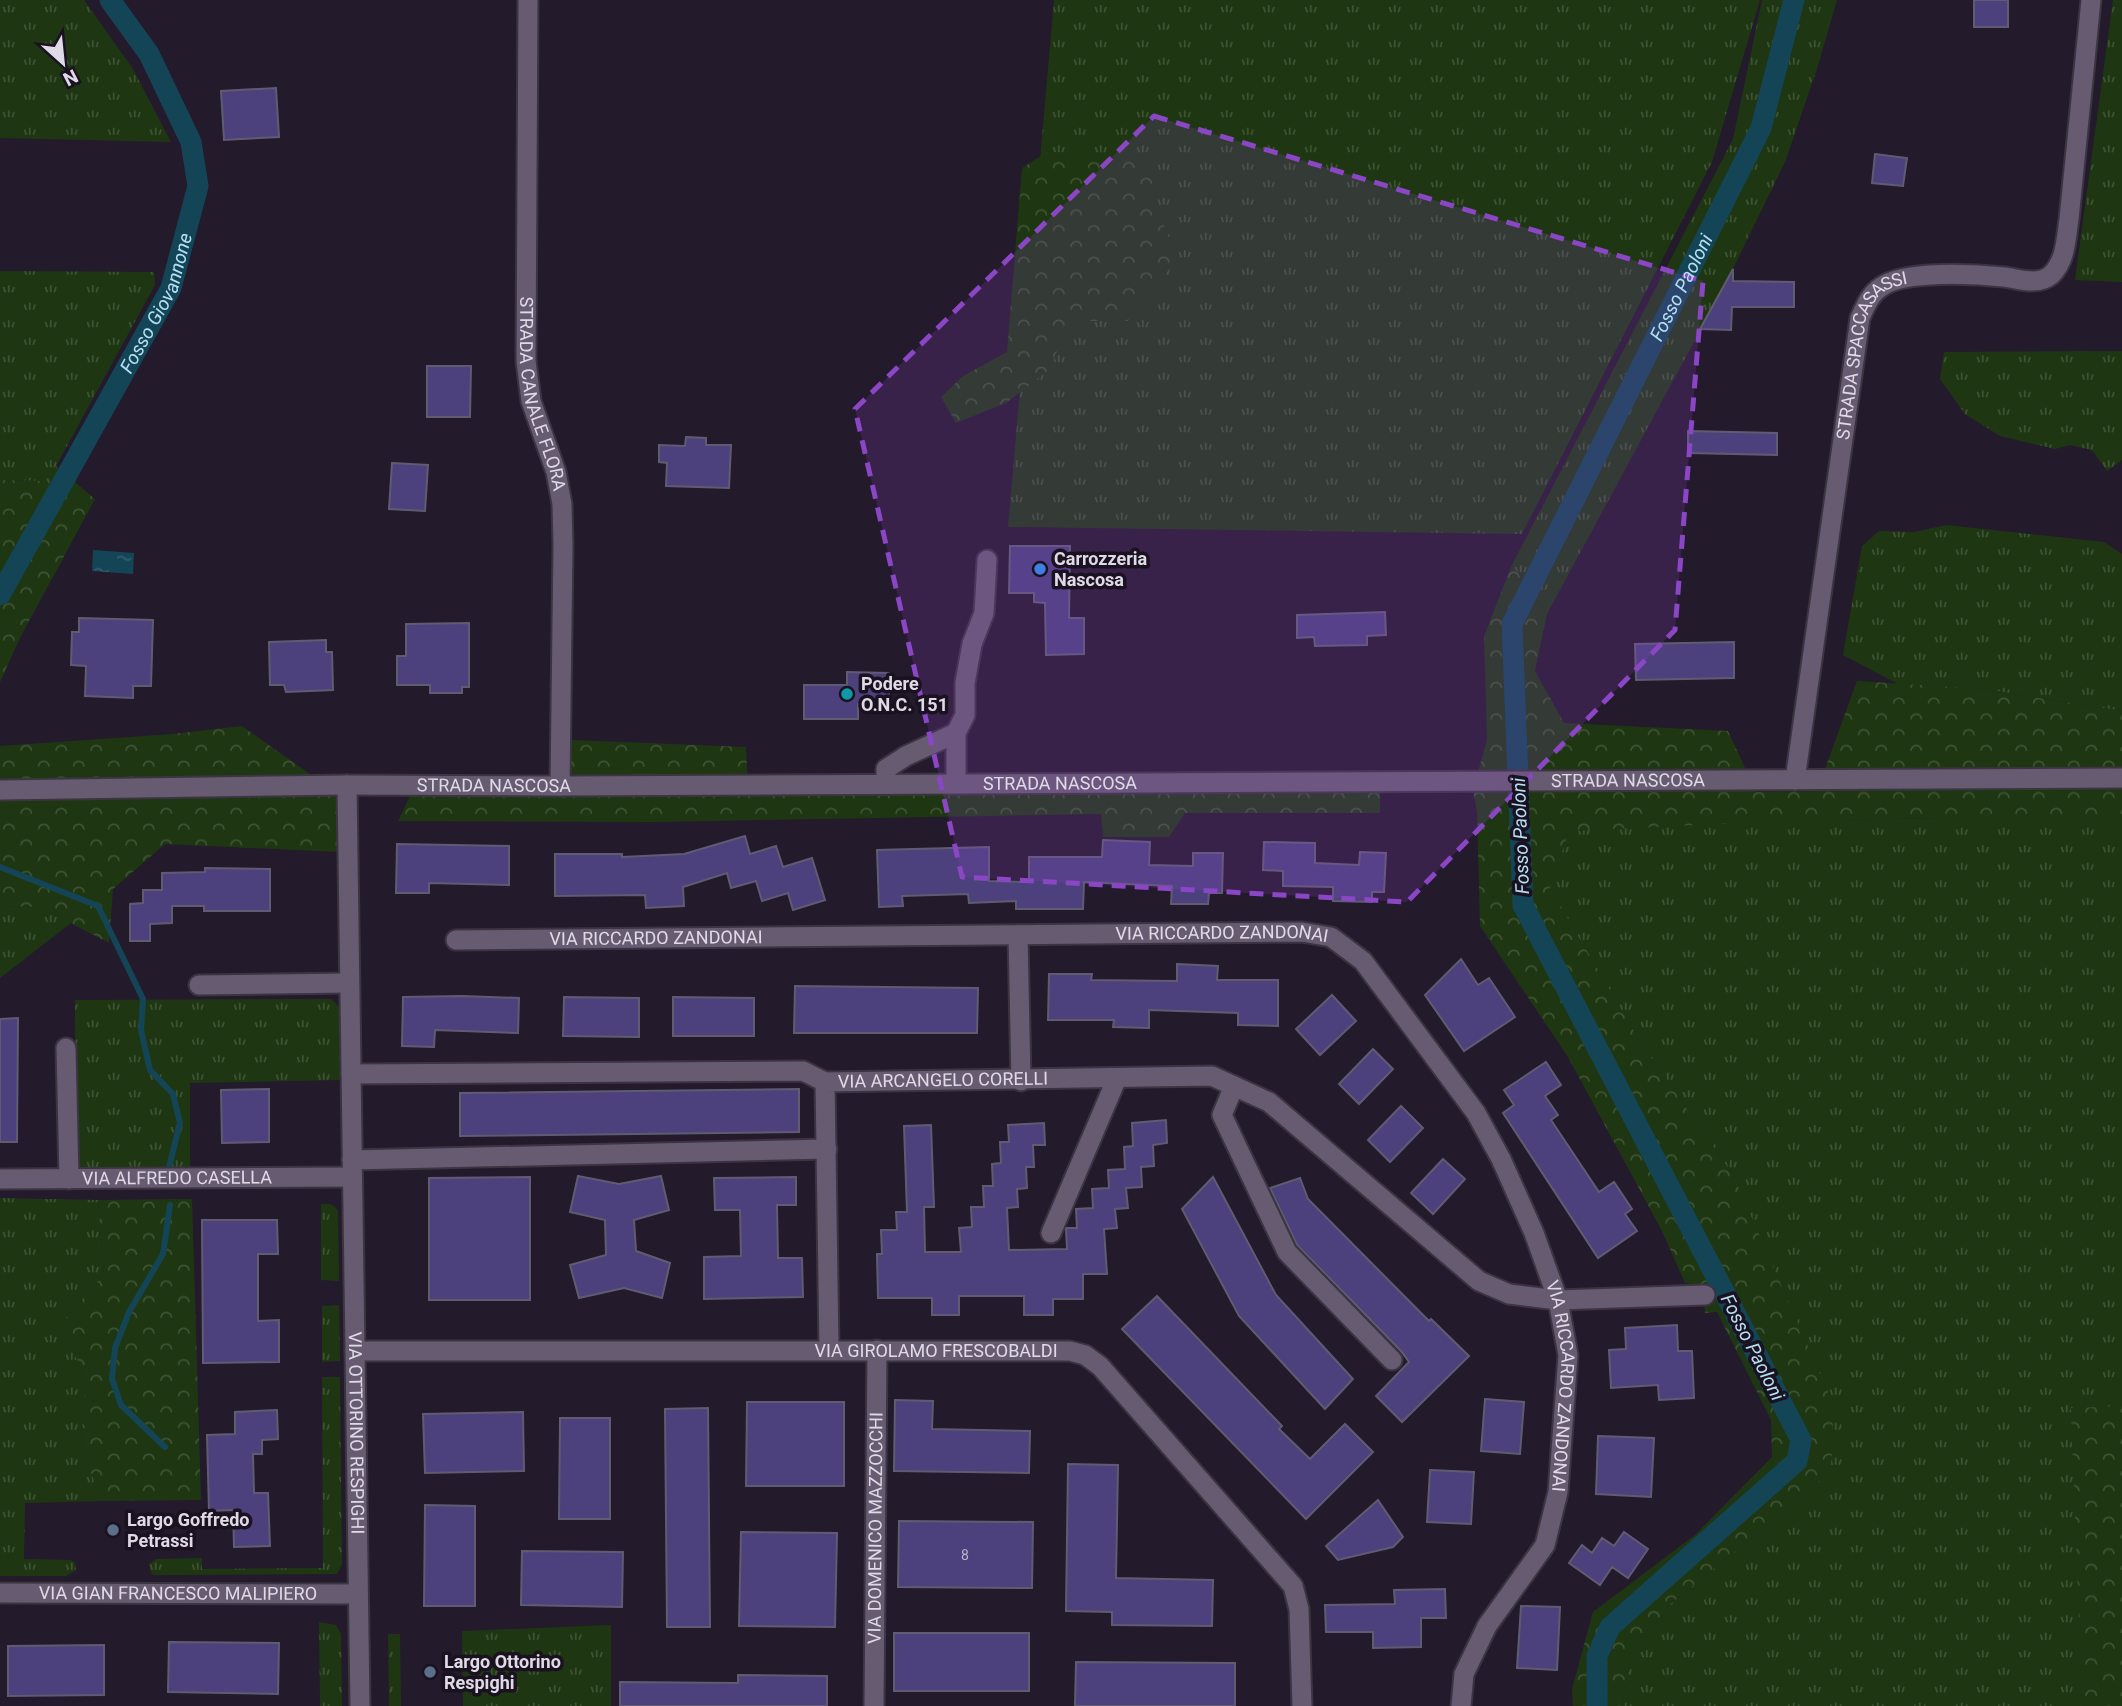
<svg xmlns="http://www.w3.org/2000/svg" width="2122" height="1706" font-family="Roboto,sans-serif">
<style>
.grass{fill:url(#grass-tufts)}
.forest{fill:url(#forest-crowns)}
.water{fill:url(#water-ripples)}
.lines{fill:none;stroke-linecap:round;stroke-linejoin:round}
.stream{stroke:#144557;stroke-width:6}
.canal{stroke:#144557;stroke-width:21}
.building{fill:#4c407d;stroke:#5f5c72;stroke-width:2}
.minor-casing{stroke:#3b3441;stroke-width:23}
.minor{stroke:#665b70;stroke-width:19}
.marked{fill:#8a46c5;fill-opacity:0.2;stroke:#8a46c5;stroke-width:5;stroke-dasharray:14 9;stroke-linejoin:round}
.shop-dot{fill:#3f7fe0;stroke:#1a1121;stroke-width:2.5}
.culture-dot{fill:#0f9aa8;stroke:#1a1121;stroke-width:2.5}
.service-dot{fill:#5c6f8a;stroke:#1a1121;stroke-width:2.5}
.labels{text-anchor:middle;stroke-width:7;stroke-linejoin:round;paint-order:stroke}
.number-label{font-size:14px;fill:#bbb4cc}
.street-label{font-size:18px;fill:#e0dae6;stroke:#1a1121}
.poi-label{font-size:18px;font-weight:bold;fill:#e0dae6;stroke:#1a1121;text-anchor:start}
.water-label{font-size:19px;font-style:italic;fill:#b5e0f3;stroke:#1a1121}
</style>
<defs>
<pattern id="grass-tufts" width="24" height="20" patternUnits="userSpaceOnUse" patternTransform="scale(1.75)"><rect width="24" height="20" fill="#1e3712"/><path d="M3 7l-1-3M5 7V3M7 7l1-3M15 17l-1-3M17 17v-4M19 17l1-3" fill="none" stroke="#3e5334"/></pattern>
<pattern id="forest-crowns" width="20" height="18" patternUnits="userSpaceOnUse" patternTransform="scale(1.75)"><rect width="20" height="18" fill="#1e3712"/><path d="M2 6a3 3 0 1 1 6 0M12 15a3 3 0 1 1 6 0" fill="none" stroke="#3e5334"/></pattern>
<pattern id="water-ripples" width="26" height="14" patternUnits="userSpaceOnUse" patternTransform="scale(1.75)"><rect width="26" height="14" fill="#144557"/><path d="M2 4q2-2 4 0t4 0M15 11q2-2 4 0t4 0" fill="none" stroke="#365f6f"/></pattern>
</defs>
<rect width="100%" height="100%" fill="#231a2b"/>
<path class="grass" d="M0,0H84L133,69L171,142L0,138Z
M1054,0H1760L1712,162L1522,534L1008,527Z
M1762,0H1837L1817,69L1785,162L1727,281L1547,614L1512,565L1733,139Z
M2113,0H2122V282L2075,280Z
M0,271L154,272L155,285L56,466L46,481L0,480Z
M2122,351V460L2107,471L2092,450L2070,445L2055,449L2000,436L1965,414L1940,379L1944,352Z
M1946,525L2104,542L2122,554V711L1984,689L1898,684L1843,655L1862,546L1879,531L1914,532Z
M2014,817L2122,822V1706H1622L1630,1660L1668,1606L1816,1485L1831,1465L1733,1175L1641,1043L1549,888L1569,831L1758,821Z
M0,906L40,907L71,923L0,978Z
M332,999L339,1007L340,1080L190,1083V1169H76L75,1000Z
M0,1198L98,1200L104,1274L63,1321L85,1382L81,1449L103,1501L25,1503L24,1559L71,1560L75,1563L76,1570L66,1576H0Z
M321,1204C329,1204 333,1203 338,1211L339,1281L321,1280Z
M339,1305L340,1361L322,1362V1306Z
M322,1377H340L342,1564L337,1574L154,1575L151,1573L149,1564L156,1559L202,1558V1569L323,1568Z
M319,1622L336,1625L341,1634L342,1706H320Z
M611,1625V1706H463L462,1631Z
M388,1634H400L401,1706H389Z"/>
<path class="forest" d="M1047,152L1148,156L1162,220L1177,259L1128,321H1069L1050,369L1006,403L956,423L941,397L963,376L1007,352L1022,168Z
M56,466L95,499L21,636L0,682V480L45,481Z
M1512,565L1547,614L1535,671L1564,723L1728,731L1756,792L1817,791L1857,681L1984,689L2122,711V822C1938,813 1753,822 1569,831L1550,888L1641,1043L1733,1175L1832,1401L1833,1439L1831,1465L1816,1485L1668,1606L1630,1660L1622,1706H1573L1572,1689L1593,1612L1695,1535L1772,1457L1771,1420L1717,1312L1705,1313L1702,1285L1685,1283L1662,1231L1568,1057L1480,926L1477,812L1473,791L1487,739L1484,636Z
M242,726L338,794L340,852L165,844L113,889L109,943L40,907L0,906V746L173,734Z
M572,740L746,747L748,790L1380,787V813H1185L1169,837H1103L1101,814L656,822L398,821L410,796L546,794Z
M192,1199L201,1500L103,1501L81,1449L85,1382L63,1321L104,1274L98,1200Z
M2122,1406V1706H2082L2071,1408Z"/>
<path class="water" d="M93,550L134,553L133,574L92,571Z"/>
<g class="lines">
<path class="stream" d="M0,867L98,906L143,999L141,1030L150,1070L173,1094L180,1123L168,1171
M165,1447L121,1405L112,1379L115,1348L129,1312L163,1254L170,1205"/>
<g class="canal">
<path id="s1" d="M0,595L171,288L198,186L191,142L149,54L110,0"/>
<path id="s2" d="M1597,1706V1656L1610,1627L1797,1461L1801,1440L1523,905L1512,624L1761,128L1794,0"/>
</g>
</g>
<path class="building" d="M1974,0H2008V27H1974Z
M276,88L279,137L224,140L221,91Z
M1875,154L1907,158L1903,186L1872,183Z
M1733,269V281L1794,282V307H1732L1731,330L1700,329Z
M427,366H471L470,417H427Z
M1688,431L1777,433V455L1688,453Z
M686,437L706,438V445H731L729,488L666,486L667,463L659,462V445L685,446Z
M392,463L428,465L425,511L389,509Z
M1010,546H1070L1069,618H1084V654L1046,655L1045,603L1034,602V593H1009Z
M1385,612L1386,635L1367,636V645L1315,646L1314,637L1297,638V615Z
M79,618L153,620L151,686H133V698L85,696L86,666L71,665L72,632H79Z
M469,623V687H462V693H430V685H397V656H406V624Z
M326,640V652H332L333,690L286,692L284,685H270L269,642Z
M1734,642V678L1636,680L1635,644Z
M847,672L889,673V704H858V719H804V685H847Z
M745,836L750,854L776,846L783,867L812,858L825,900L793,910L788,893L762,901L756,881L731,888L727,873L683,887L684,906L646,908L645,895L555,896V854H622V857L684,854Z
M1103,840L1150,842L1149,865L1193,866V853H1223L1222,893H1209L1208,904H1171L1172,886L1084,882L1083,909H1016V901L969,903L968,894L902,896L903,906L879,907L877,850L989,847V881L1029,882V857H1102Z
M1264,842L1315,843V863L1359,865L1360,852L1386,853L1384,892H1372V902L1333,901V887L1283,886V871L1263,870Z
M397,844L509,846V885L429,883V893H396Z
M205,868L270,869V911H204V906H172V923L150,924V941H130V904L143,903V890H162V873L205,872Z
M1461,959L1478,985L1489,978L1515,1017L1464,1051L1425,995Z
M1177,964L1218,966L1217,980H1278V1026L1238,1025V1013L1149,1010V1028L1113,1027L1114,1020H1048L1049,974H1092L1091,980L1177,981Z
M795,986L978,988L977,1033H794Z
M1332,995L1356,1021L1320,1055L1296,1029Z
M462,996L519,998L518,1033L435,1030L434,1047L402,1046L403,997Z
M564,997L639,998V1037L563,1036Z
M673,997L754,998V1036H673Z
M18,1018L17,1142H0V1019Z
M1373,1049L1393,1069L1359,1104L1339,1084Z
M1546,1062L1561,1085L1545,1096L1558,1115L1551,1120L1599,1192L1614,1182L1632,1209L1625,1214L1637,1231L1598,1258L1503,1113L1514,1105L1504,1090Z
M269,1089V1142L222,1143L221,1090Z
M799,1089V1132L460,1136V1093Z
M1401,1106L1423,1128L1390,1162L1368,1140Z
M1166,1120L1167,1143L1153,1145L1154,1166L1141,1167L1142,1187L1126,1188L1128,1208L1115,1209L1117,1228L1104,1229L1107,1274H1083V1299H1053V1315H1024V1296H959V1315H932V1298H878L877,1254H882L881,1230H897L896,1212H907L904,1126L931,1125L934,1207H924L925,1252H961L959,1228L972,1227L971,1207H984L983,1186H993L992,1164L1001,1163L1000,1142H1009L1008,1125L1044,1123L1045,1145H1033L1034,1167H1026L1027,1188L1017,1189L1018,1207L1007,1208L1009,1250L1067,1249L1066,1228H1077L1076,1209L1093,1208L1092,1189L1109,1188L1108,1170L1125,1169L1124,1147L1133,1146L1132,1123Z
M1443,1159L1465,1179L1433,1214L1411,1193Z
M578,1176L619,1184L661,1176L669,1210L634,1220L636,1251L670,1263L662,1298L624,1288L579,1298L570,1265L606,1255L605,1220L570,1212Z
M530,1177V1300H429V1178Z
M796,1177V1205H777L778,1258H802L803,1297L704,1299V1257L741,1256L740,1210H715L714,1178Z
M1213,1177L1276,1295L1353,1379L1325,1409L1239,1316L1182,1209Z
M1300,1178L1308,1199L1429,1321L1431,1319L1469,1356L1402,1422L1376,1396L1409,1362L1401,1351L1297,1245L1270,1188Z
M202,1220H277L278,1254H258V1321L279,1320V1362L203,1363Z
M1157,1296L1282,1426L1279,1429L1310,1459L1345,1424L1373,1452L1306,1519L1122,1329Z
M1677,1325L1678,1351H1692L1694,1398L1659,1400L1658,1385L1611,1388L1609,1350L1626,1349L1625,1328Z
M1485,1399L1524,1402L1520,1454L1481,1451Z
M895,1400L933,1401L932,1429L1030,1431L1029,1473L894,1471Z
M747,1402H844V1486H746Z
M708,1408L710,1627H667L665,1409Z
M277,1410L278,1439L262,1440V1454H253L254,1493H268L270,1546L234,1547L233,1510L209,1511L207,1435L235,1434V1412Z
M523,1412L524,1471L425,1473L423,1414Z
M560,1418H610V1519H559Z
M1598,1436L1654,1438L1651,1497L1596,1494Z
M1068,1464L1118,1465L1116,1578L1213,1580L1212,1626L1112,1625V1612L1066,1611Z
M1430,1470L1474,1472L1471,1524L1427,1522Z
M1378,1500L1403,1537L1393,1547L1338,1560L1326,1546Z
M425,1505L475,1506V1606H424Z
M899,1521L1033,1522L1032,1588L898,1587Z
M741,1532L837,1533L835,1627L739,1626Z
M1624,1532L1648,1549L1628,1578L1612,1567L1600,1585L1569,1563L1582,1545L1592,1553L1602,1538L1614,1546Z
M522,1551L623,1552L622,1607L521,1605Z
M1445,1589L1446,1618H1421V1647L1373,1648V1632H1326L1325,1605L1395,1604L1394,1590Z
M1521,1606L1560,1607L1557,1670L1517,1668Z
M894,1633H1029V1691H894Z
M169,1642L279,1643L278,1694L168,1692Z
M104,1645V1695L8,1696V1646Z
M1076,1662L1235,1663V1706H1075Z
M738,1675L827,1676V1706H620V1682L738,1683Z"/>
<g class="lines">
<g class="minor-casing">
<g id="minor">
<path id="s3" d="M528,0L526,361L531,401L556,472L562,504L563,545L560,786"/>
<path id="s4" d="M1795,780L1860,318C1865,307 1870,294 1881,287C1904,270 1975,274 2004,277C2019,279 2038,286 2051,275C2066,261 2066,238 2069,219L2091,0"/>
<path d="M886,784V769L906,756L956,733"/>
<path d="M956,784V733L965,715V683L972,644L984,613L987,560"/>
<path id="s5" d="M347,785L360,1706"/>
<path id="s6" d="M0,790L347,785L560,786L2122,778"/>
<path d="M1018,935L1021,1081"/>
<path id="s7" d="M456,940L1302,932L1331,937L1363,961L1476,1113L1501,1159L1534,1233L1558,1300L1568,1355L1558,1492L1545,1545L1487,1626L1464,1674L1461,1706"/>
<path d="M199,985L349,983"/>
<path d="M66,1048L69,1179"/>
<path d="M351,1074L803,1071L825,1082"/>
<path d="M1234,1086L1222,1115L1287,1252L1392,1360"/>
<path d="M352,1160L827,1149"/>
<path id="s8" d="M0,1179L352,1177"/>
<path d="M1051,1233L1117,1078"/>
<path id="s9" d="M829,1349L825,1082L1212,1076L1269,1102L1479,1281L1509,1294L1558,1300L1705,1295"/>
<path id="s10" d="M355,1351H1070L1085,1355L1100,1366L1293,1586L1299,1609L1302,1706"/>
<path id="s11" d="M0,1593L358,1594"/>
<path id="s12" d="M874,1706L877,1350"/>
</g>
</g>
<use href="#minor" class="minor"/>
</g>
<path class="marked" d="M1154,116L1703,281L1675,630L1407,902L962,877L855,409Z"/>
<circle class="shop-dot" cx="1040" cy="569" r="7"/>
<circle class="culture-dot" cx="847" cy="694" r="7"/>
<g class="service-dot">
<circle cx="113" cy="1530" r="7"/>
<circle cx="430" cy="1672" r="7"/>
</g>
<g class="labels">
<g class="number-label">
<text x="965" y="1560">8</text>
</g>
<g class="street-label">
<text dy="6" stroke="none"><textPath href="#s4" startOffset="438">STRADA SPACCASASSI</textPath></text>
<text dy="6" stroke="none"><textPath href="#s3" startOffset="396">STRADA CANALE FLORA</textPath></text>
<text dy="6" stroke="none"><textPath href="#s6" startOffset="1628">STRADA NASCOSA</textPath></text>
<text dy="6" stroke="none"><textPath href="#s6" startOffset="1060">STRADA NASCOSA</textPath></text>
<text dy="6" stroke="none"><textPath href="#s6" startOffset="494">STRADA NASCOSA</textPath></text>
<text dy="6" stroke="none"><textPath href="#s7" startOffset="766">VIA RICCARDO ZANDONAI</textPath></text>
<text dy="6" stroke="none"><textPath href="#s7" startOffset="200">VIA RICCARDO ZANDONAI</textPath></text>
<text dy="6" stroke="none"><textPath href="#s9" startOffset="385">VIA ARCANGELO CORELLI</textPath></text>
<text dy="6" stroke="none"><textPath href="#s8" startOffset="177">VIA ALFREDO CASELLA</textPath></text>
<text dy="6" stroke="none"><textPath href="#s10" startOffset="581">VIA GIROLAMO FRESCOBALDI</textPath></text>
<text dy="6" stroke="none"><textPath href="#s7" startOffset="1396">VIA RICCARDO ZANDONAI</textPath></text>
<text dy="6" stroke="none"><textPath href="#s5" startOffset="648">VIA OTTORINO RESPIGHI</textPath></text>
<text dy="6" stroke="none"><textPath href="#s12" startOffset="178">VIA DOMENICO MAZZOCCHI</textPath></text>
<text dy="6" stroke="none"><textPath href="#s11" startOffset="178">VIA GIAN FRANCESCO MALIPIERO</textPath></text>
</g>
<g class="poi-label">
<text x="1054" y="565">Carrozzeria<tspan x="1054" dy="21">Nascosa</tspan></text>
<text x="861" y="690">Podere<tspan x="861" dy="21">O.N.C. 151</tspan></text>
<text x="127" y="1526">Largo Goffredo<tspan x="127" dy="21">Petrassi</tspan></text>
<text x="444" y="1668">Largo Ottorino<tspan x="444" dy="21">Respighi</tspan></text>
</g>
<g class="water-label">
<text dy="7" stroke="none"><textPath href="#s2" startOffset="1614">Fosso Paoloni</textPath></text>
<text dy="7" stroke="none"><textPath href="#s1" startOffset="332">Fosso Giovannone</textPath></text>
<text transform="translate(1520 836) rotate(-92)" y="7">Fosso Paoloni</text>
<text transform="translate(1753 1347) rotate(63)" y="7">Fosso Paoloni</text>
</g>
</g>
<g transform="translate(63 63) rotate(153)" stroke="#1a1121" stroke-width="5" paint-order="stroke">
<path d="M0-5L12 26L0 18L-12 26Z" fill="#e0dae6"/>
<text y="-10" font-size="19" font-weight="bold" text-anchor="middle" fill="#e0dae6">N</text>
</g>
</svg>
